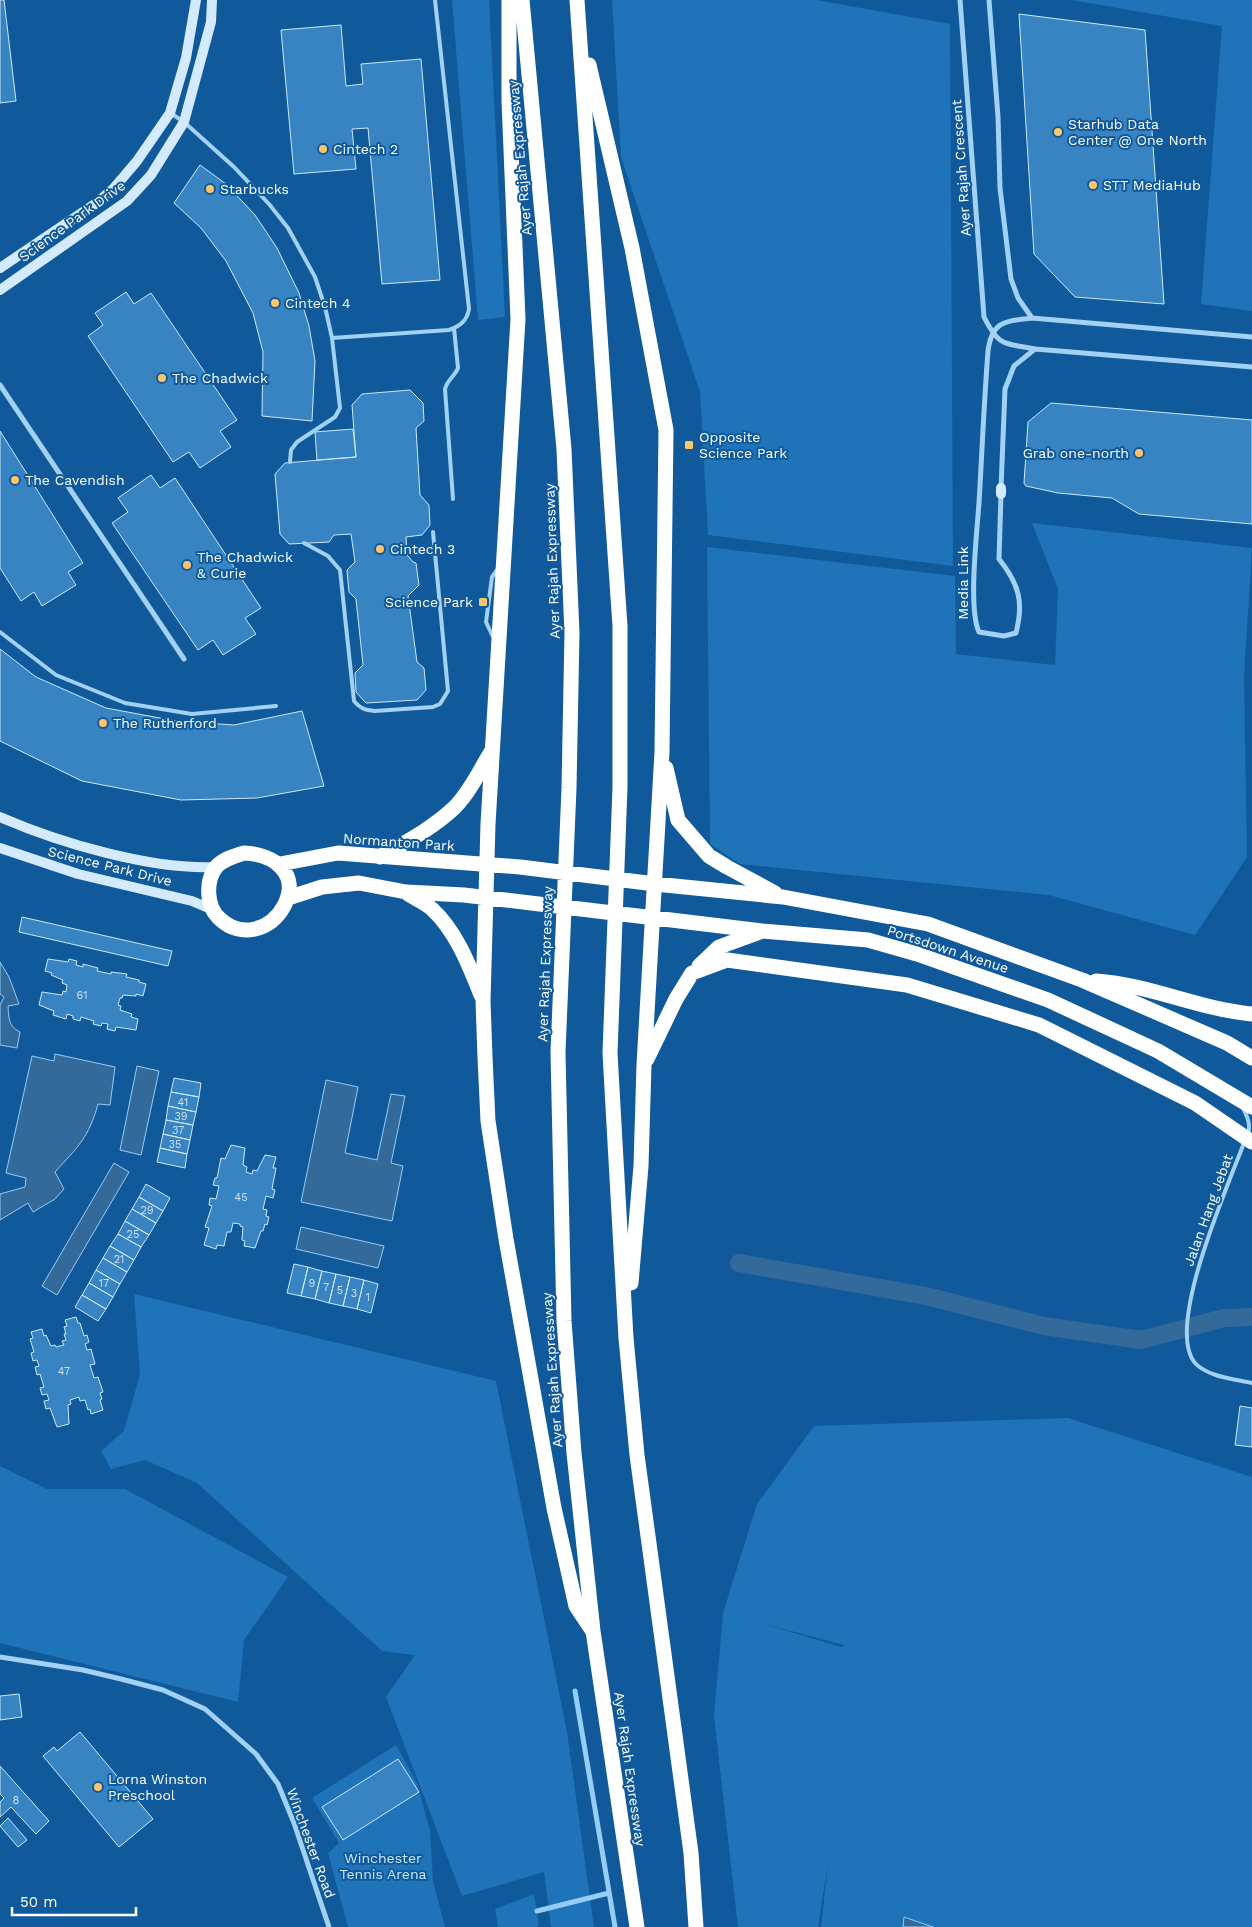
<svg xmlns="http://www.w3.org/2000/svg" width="1252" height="1927" font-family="'Work Sans',sans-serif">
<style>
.green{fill:#1e73b9;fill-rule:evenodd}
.water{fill:#346a99;stroke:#95ccf8}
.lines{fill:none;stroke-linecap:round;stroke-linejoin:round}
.stream{stroke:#95ccf8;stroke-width:5}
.canal{stroke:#346a99;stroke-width:18}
.building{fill:#3884c3;stroke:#cce8fe}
.lane{stroke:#a3d0f5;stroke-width:4}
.street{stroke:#a3d0f5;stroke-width:5}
.secondary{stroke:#d4eafe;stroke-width:10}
.highway{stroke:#fff;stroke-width:15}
.poi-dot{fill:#ffc567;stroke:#105a9c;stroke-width:2}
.labels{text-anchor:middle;stroke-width:4;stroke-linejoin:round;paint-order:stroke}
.number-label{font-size:11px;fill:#cde0f0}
.poi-label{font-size:14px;fill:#fff;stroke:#105a9c;text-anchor:start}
.street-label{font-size:14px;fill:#fff;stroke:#105a9c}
.park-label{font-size:14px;fill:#cce8fe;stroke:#105a9c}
</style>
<rect width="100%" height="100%" fill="#105a9c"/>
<path class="green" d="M452,0H489L505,317L478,320Z
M612,0H816L950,24L953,566L708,535L700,392L621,157Z
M1071,0H1252V311L1201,304L1222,26Z
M1032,523L1252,548L1244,677L1247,857L1195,935L1049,895L740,864L710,844L707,547L955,576L956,654L1055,665L1058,589Z
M134,1294L496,1381L567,1732L594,1927H551L544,1872L462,1896L386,1697L415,1655L382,1651L197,1483L145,1460L111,1469L101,1451L124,1431L140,1374Z
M1068,1418L1252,1477V1927H933L904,1917L903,1927H821L828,1864L818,1927H738L714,1716L723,1613L757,1504L814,1426ZM761,1623L844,1645V1646L841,1647Z
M0,1466L47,1489H125L288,1577L244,1640L238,1702L0,1643Z
M396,1745L417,1783L430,1831L433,1881L445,1927H348L328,1853L339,1843L312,1798Z
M534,1894L539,1925L536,1927H498L495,1909Z"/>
<path class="water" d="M0,962L9,977L19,1004L8,1006C9,1018 8,1026 20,1032L17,1048L0,1045V1005L4,997L0,994Z
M55,1054L115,1067L110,1105L98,1104C89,1137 78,1147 55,1172L64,1189L55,1199L33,1212L28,1203L0,1220V1194L25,1187L26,1178L6,1173L32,1056L54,1061Z
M137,1066L159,1071L141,1155L120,1150Z
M326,1080L358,1087L345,1153L377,1160L391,1094L405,1096L391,1163L403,1166L392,1221L301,1202Z
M114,1163L129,1172L57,1295L42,1286Z
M301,1227L384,1246L378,1268L296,1249Z
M904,1917L933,1927H903Z"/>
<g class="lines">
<path class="stream" d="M575,1691L615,1927
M537,1911L609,1893"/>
<path class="canal" d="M739,1263L926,1296L1044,1326L1141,1340L1224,1318L1252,1317"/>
</g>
<path class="building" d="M0,0H4L16,101L0,103Z
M1019,14L1145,30L1164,304L1075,297L1034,254Z
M341,25L346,86L363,84L361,64L421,59L440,280L382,284L368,128L352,129L356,169L294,174L281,30Z
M200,165L226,184L255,215L277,248L299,293L309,326L315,361L312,421L262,416L263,352L253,313L226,261L201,228L174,203Z
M126,292L134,304L151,293L237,420L220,431L231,447L200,468L189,452L173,462L88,336L103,325L95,313Z
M410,390L423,403L424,421L416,428L420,495L429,505L430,525L422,535L406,537L407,555L413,562L416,563L419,585L408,596L417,662L424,668L426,690L417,700L366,703L356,692L355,673L363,665L356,599L349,592L347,570L355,562L351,534L334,535L329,542L289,544L280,534L275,474L285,463L356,457L352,405L362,394Z
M1051,403L1252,420V524L1139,514L1112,498L1058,493L1026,486L1024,483L1028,422Z
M353,429L356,457L317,460L315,432Z
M0,431L83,563L68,572L76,585L42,606L34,592L21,601L0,568Z
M151,475L160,488L175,478L261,608L245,618L256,634L223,655L213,640L198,650L112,523L128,512L118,498Z
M0,649L36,677L106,708L176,721L234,725L302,711L324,786L257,798L181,800L82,781L0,741Z
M22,917L172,951L168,966L19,932Z
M48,959L68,962L69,959L77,961L76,965L83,967V964L98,968L97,971L111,974V972L127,974L126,977L139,980V982L146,984L143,996L136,994V996L123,995L122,998H120L118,1005L121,1006L120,1010L132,1014L131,1017L138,1019L136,1030L116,1027L115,1031L107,1029L108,1024L102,1023L101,1026L93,1024L94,1021L81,1017L80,1021L73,1019V1016L67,1014L66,1019L53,1015L54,1011L39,1005L42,992L62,995L63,991L66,992L67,985L62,983L63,980L51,975L52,973L45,971Z
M174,1078L201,1083L199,1097L171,1092Z
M171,1092L199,1097L196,1112L168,1106Z
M168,1106L196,1112L193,1125L166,1120Z
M166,1120L193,1125L190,1140L163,1134Z
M163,1134L190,1140L187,1154L160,1148Z
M231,1145L245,1148L243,1165L247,1167L246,1172L252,1174L253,1170L257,1171L265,1155L276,1157L273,1168H276L272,1189L275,1190L273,1198L266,1196L263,1209L267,1210L266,1216L269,1217L267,1225L265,1224L263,1231H261L255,1248L244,1246L245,1241L242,1240L243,1227L240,1226V1224L233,1223L231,1232H227L224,1246L217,1245L216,1249L204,1245L209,1228L205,1227L212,1206L209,1205L210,1198L216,1199L219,1186L213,1185L215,1178H217L221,1158L225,1159Z
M160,1148L187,1154L185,1168L157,1162Z
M146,1184L170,1198L163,1211L139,1197Z
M139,1197L163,1211L156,1223L132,1209Z
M132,1209L156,1223L149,1235L125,1221Z
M125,1221L149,1235L141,1247L118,1234Z
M118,1234L141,1247L134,1260L110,1246Z
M110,1246L134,1260L127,1272L103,1258Z
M103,1258L127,1272L120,1284L96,1270Z
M294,1264L308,1267L301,1296L287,1293Z
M308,1267L322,1271L315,1299L301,1296Z
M96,1270L120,1284L113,1297L89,1283Z
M322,1271L336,1274L329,1303L315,1299Z
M336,1274L350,1277L343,1306L329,1303Z
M350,1277L364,1280L357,1309L343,1306Z
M364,1280L378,1284L371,1313L357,1309Z
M89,1283L113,1297L106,1309L82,1295Z
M82,1295L106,1309L98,1321L75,1307Z
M76,1317L78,1323H80L84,1336L87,1335L89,1342L85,1344L87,1350L91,1349L95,1364L90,1365L94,1378L98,1377L103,1392L100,1393L102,1399L100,1400L103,1410L91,1414L90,1409L88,1410L85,1400L80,1401L79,1397L70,1400L71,1404L68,1405L69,1424L57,1427L50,1408L46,1409L44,1401L49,1400L47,1394L42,1395L40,1388L44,1387L40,1374L37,1375L35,1367L39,1366L37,1360L33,1361L31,1353L34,1352L30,1339L33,1338L31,1332L42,1329L44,1336L46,1335L51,1346L55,1345L56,1347L64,1345L62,1341L66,1340L64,1334H66L64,1327L67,1326L65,1320Z
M1240,1406L1252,1408V1447L1235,1445Z
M19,1694L22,1717L0,1720V1696Z
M80,1732L153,1819L119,1847L43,1756L54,1747L57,1751Z
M398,1759L419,1792L343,1840L322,1807Z
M0,1766L49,1821L36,1834L11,1807L0,1817V1802L4,1798L0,1794Z
M8,1818L27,1840L18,1847L0,1826Z"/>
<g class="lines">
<path class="lane" d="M172,114L184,122L234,167L269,204L288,228L315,277L325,307L332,338L340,408L335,417L297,442L291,450L290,462
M332,338L449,330C460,326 467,321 469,309L435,0
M453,499L445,389C447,380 455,376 458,368L454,328
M304,543L328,556L340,570L354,701C361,709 365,710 375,711L433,707L440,704L448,691L433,532
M0,632L56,675L125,703L192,714L276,706
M494,639L486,622L492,577L497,570
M1243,1108C1247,1116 1251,1124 1248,1134
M1245,1140C1230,1182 1164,1327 1195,1363C1208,1377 1234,1379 1252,1383"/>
<path class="street" d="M960,0L984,317C999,347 1004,343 1035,349L1252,367
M989,0L998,117L1000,188L1011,279L1018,298L1032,318
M0,385L184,659
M1001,488L1005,389L1014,366L1035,349
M1001,494L999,559C1019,584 1024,602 1016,633L1004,636L979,632C968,609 977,532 979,503C982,453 984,402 988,351C992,321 1005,321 1032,318L1252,337
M0,1657L83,1670L121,1679L163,1690L205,1709L256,1754L278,1784L294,1823L329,1927"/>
<path class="secondary" d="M0,268L95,204L114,188L137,161L170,113L186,58L196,0
M0,290L127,201L151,175L184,122L211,22L212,0
M1001,488V494
M0,817C60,843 151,870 216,867
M0,848L78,874L192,901L213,910"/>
<path class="highway" d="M509,0V101L518,319L488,824L483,1001L485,1057L488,1121L506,1239L554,1508L576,1606L592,1630
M522,0L564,449L572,633L569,788L558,1052L564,1321L574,1453L593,1631L637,1927
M577,0L620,626V787L610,1053L626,1338L637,1455L691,1853L696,1927
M589,65L632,248L666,430L662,752L644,1065L641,1166L631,1283
M666,768L678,820L709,856L727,867L775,893
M244,853C274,854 301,874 284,906C271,930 241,939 220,919C206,907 205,880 217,866C224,859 234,856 244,853Z
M380,857C406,842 433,828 455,807C470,792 480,770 491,752
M280,864L338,853L520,867L655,884L783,897L928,924L1082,980L1227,1043L1252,1058
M408,894C416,899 426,903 432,909C456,931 469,965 481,995
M288,898L322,887L359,883L406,892L464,895L762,931L868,940L917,954L1048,1000L1158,1051L1252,1107
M699,966L719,947L760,932
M1096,981C1151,985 1198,1009 1252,1014
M647,1059L676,999L692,973L727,960L907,985L1039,1025L1195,1103L1252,1142"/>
</g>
<g class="poi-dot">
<circle cx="1058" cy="132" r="5"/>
<circle cx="323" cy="149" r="5"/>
<circle cx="1093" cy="185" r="5"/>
<circle cx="210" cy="189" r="5"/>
<circle cx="275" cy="303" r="5"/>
<circle cx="162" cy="378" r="5"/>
<rect x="684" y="440" width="10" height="10" rx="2.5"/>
<circle cx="1139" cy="453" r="5"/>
<circle cx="15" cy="480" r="5"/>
<circle cx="380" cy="549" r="5"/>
<circle cx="187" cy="565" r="5"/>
<rect x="478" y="597" width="10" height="10" rx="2.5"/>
<circle cx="103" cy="723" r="5"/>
<circle cx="98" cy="1787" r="5"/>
</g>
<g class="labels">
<g class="number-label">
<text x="82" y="999">61</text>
<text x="183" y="1106">41</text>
<text x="181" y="1120">39</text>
<text x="178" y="1134">37</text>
<text x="175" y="1148">35</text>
<text x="241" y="1201">45</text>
<text x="147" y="1214">29</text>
<text x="133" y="1238">25</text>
<text x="119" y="1263">21</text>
<text x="104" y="1287">17</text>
<text x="312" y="1287">9</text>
<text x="326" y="1291">7</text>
<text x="340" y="1294">5</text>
<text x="354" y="1297">3</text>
<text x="368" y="1301">1</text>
<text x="64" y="1375">47</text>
<text x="16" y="1804">8</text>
</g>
<g class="poi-label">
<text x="1068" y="129">Starhub Data<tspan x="1068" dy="16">Center @ One North</tspan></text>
<text x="333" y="154">Cintech 2</text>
<text x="1103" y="190">STT MediaHub</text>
<text x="220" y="194">Starbucks</text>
<text x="285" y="308">Cintech 4</text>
<text x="172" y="383">The Chadwick</text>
<text x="699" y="442">Opposite<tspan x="699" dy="16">Science Park</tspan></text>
<text x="1129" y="458" text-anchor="end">Grab one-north</text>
<text x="25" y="485">The Cavendish</text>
<text x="390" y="554">Cintech 3</text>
<text x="197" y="562">The Chadwick<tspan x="197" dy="16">&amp; Curie</tspan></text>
<text x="473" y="607" text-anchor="end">Science Park</text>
<text x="113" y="728">The Rutherford</text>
<text x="108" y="1784">Lorna Winston<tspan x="108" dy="16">Preschool</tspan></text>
</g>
<g class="street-label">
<text transform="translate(520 158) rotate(-95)" y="5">Ayer Rajah Expressway</text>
<text transform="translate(961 168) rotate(-94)" y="5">Ayer Rajah Crescent</text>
<text transform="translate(72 221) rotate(-36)" y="5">Science Park Drive</text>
<text transform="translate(552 561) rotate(-92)" y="5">Ayer Rajah Expressway</text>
<text transform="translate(963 583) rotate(-90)" y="5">Media Link</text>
<text transform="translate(399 842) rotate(4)" y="5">Normanton Park</text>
<text transform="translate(110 866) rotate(14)" y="5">Science Park Drive</text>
<text transform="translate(948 949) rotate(18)" y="5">Portsdown Avenue</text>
<text transform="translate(545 964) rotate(-88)" y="5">Ayer Rajah Expressway</text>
<text transform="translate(1208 1210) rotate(-70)" y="5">Jalan Hang Jebat</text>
<text transform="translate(552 1370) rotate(-94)" y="5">Ayer Rajah Expressway</text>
<text transform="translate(630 1769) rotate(82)" y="5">Ayer Rajah Expressway</text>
<text transform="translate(311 1843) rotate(70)" y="5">Winchester Road</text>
</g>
<g class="park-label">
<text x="383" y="1863">Winchester<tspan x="383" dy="16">Tennis Arena</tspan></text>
</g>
</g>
<path d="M12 1907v8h124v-8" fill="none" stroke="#ffffff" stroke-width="2.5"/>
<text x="20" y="1907" font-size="15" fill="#ffffff" stroke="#105a9c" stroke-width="4" paint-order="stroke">50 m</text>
</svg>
